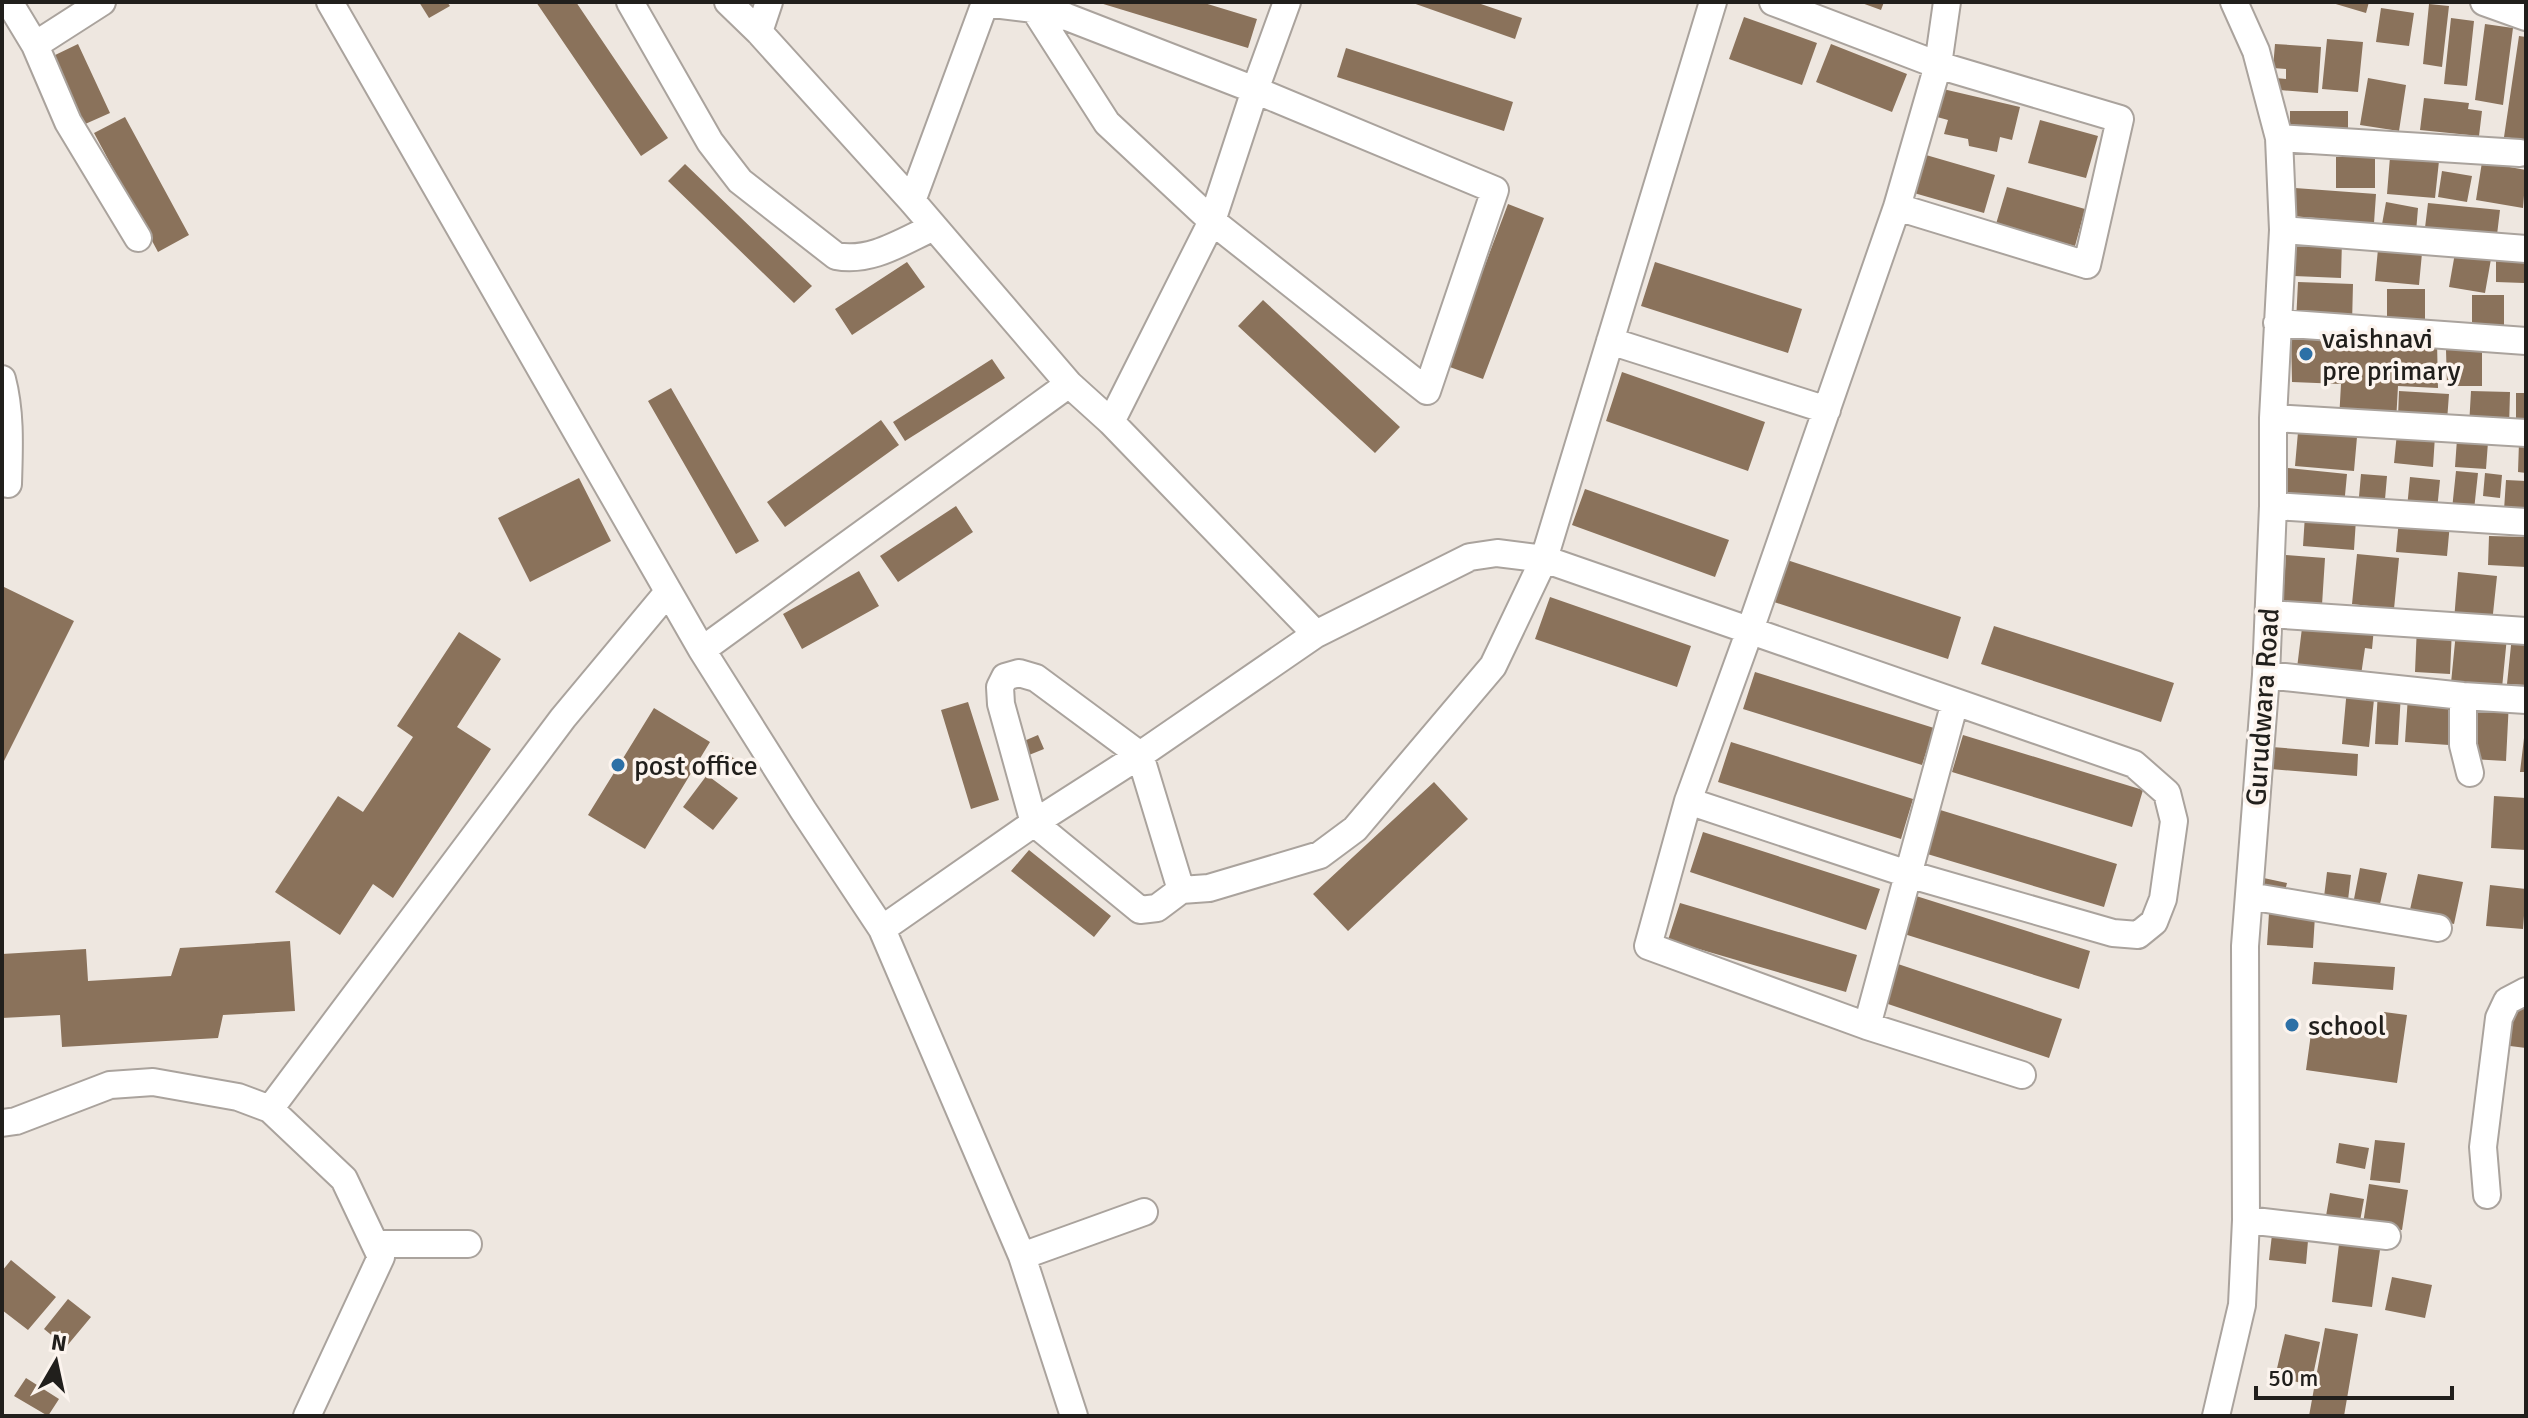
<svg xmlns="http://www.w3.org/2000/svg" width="2528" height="1418" font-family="Signika,sans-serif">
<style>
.building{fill:#8a725b}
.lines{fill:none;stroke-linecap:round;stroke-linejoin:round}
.minor-casing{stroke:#aaa39d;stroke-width:30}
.minor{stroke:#fff;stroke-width:26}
.poi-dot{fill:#2d70a6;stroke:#fcf4ee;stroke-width:3}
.labels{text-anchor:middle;stroke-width:7;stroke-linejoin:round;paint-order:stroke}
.poi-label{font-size:28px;fill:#211f1c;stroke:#fcf4ee;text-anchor:start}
.street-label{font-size:28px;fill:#211f1c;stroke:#fcf4ee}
</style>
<rect width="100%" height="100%" fill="#eee7e0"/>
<path class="building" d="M419,2H447L450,6L429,18Z
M536,2H576L668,138L641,156Z
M1201,2L1257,19L1248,48L1100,3Z
M1410,2H1475L1522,18L1515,39Z
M1859,2H1884L1881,10Z
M2329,2H2369L2366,13Z
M2429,4L2449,6L2442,67L2423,64Z
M2381,8L2414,13L2409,46L2376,42Z
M1744,17L1817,43L1802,85L1729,59Z
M2451,18L2474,21L2467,86L2444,84Z
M2485,24L2513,28L2503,105L2475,100Z
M2519,36L2526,37V140L2504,137Z
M2327,39L2363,42L2358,92L2322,89Z
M78,44L110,113L83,125L51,57Z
M1831,44L1907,74L1892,112L1816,82Z
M2275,44L2321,47L2318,93L2280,90L2276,78L2286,79V69L2273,68Z
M1346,48L1513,102L1504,131L1337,77Z
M2368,78L2406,85L2399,131L2360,125Z
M1943,89L2020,107L2012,140L2000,137L1997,152L1969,146L1968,139L1944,134L1948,120L1937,117Z
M2424,98L2469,103L2468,109L2482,111L2479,136L2420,130Z
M2290,111H2348V131L2290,130Z
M125,117L189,235L158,252L94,133Z
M2040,120L2098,136L2086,178L2028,163Z
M1926,155L1995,175L1984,213L1914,193Z
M2336,157H2375V188H2336Z
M2390,157L2439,161L2435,198L2387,194Z
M2482,162L2526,170L2523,208L2476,200Z
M685,164L812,286L794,303L668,181Z
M2442,171L2472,176L2467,202L2438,197Z
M2007,187L2085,209L2075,246L1996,224Z
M2295,188L2376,194L2374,223L2292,216Z
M2386,202L2418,208L2416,232L2381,230Z
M2428,203L2500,210L2496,243L2424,236Z
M1508,204L1544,218L1483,379L1447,366Z
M2296,238L2342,240L2341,278L2294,276Z
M2378,249L2422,253L2419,285L2375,281Z
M2455,253L2491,259L2485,293L2449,287Z
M2496,255L2525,256L2524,283L2496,282Z
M907,262L925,287L852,335L835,309Z
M1655,262L1802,309L1788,353L1641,306Z
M2298,282L2353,284L2352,324L2296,322Z
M2387,289H2425V327H2387Z
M2472,295H2504V329H2472Z
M1263,300L1400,427L1375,453L1238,326Z
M2291,335L2437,341L2438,388L2398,386L2396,422L2339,420L2341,384L2292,382Z
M2446,350H2482V386H2447Z
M992,359L1005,378L905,441L893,422Z
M1622,372L1765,422L1748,471L1606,421Z
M671,388L759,541L736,554L648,401Z
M2399,391L2449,394L2447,421L2398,417Z
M2471,391L2510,392L2509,428L2469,426Z
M2516,393H2526V430H2516Z
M881,420L899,445L785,527L767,502Z
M2298,432L2357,437L2354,471L2295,466Z
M2397,433L2435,436L2433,467L2394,463Z
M2457,439L2488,442L2486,469L2455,467Z
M2519,442H2526V473L2518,472Z
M2288,468L2347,474L2344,506L2286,501Z
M2456,471L2478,473L2474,510L2452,509Z
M2485,473L2502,475L2500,498L2483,496Z
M2361,474L2387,476L2384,511L2358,508Z
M2410,477L2440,480L2437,510L2407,508Z
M579,478L611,541L530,582L498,518Z
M2506,480L2526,481V512L2504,510Z
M1585,489L1729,540L1715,577L1572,525Z
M956,506L973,532L898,582L880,556Z
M2305,515L2356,519L2354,550L2303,546Z
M2399,519L2450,523L2447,556L2396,552Z
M2489,536L2526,537V567L2488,565Z
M2357,554L2399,558L2394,609L2352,604Z
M2286,555L2325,558L2322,605L2283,601Z
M1787,560L1961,617L1948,659L1774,602Z
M859,571L879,606L802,649L783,614Z
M2458,572L2497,576L2492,623L2454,620Z
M2,586L74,621L2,765Z
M1550,597L1691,646L1677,687L1535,639Z
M2303,620L2374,628L2372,649L2365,648L2361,675L2296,676Z
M1994,626L2174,683L2161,722L1981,664Z
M2417,626L2452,629L2450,674L2415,672Z
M459,632L501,659L457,727L491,749L393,898L373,884L340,935L275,892L338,796L363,812L413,737L397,726Z
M2456,632L2507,637L2502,688L2451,683Z
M2512,636L2526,637V685L2507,684Z
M1755,672L1934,728L1922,765L1743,709Z
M2347,688L2375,690L2369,747L2342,744Z
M2378,691L2401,693L2398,745L2375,744Z
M2408,696L2452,698L2449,745L2405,742Z
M2475,699L2509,701L2506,761L2471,759Z
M968,702L999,800L971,809L941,710Z
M654,708L710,742L645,849L588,815Z
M1038,735L1044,749L1029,755L1024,741Z
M1963,735L2143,790L2132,827L1952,772Z
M2524,738H2526V772H2520Z
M1731,742L1913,799L1901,839L1718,782Z
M2272,747L2358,754L2357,776L2270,769Z
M721,751L748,766L743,773L717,758Z
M707,775L738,798L713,830L683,807Z
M1434,782L1468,819L1348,931L1313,894Z
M2494,796L2526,798V850L2491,848Z
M1937,809L2117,864L2104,907L1924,853Z
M1703,832L1880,889L1866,930L1690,872Z
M1029,850L1111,916L1094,937L1011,871Z
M2360,868L2387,873L2380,904L2354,899Z
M2327,872L2351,875L2348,900L2324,897Z
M2418,874L2463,882L2454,924L2409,914Z
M2259,877L2287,883L2284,895L2257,890Z
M2490,885L2526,889L2523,929L2486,926Z
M1913,895L2090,951L2079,989L1901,933Z
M1680,903L1857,955L1846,992L1668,940Z
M2269,913L2315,916L2313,948L2267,945Z
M290,941L295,1011L223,1015L218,1038L62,1047L60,1015L2,1018V954L86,949L88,981L171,976L180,948Z
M2314,962L2395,967L2393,990L2312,984Z
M1898,964L2062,1019L2049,1058L1885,1003Z
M2508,1002L2526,1004V1048L2502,1045Z
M2384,1012L2407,1015L2397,1083L2306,1070L2313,1019L2381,1028Z
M2375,1140L2405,1143L2400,1183L2370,1180Z
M2339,1143L2369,1148L2365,1169L2336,1163Z
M2369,1184L2408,1190L2402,1230L2363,1224Z
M2330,1193L2364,1199L2360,1221L2326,1216Z
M2273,1226L2309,1229L2306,1264L2269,1260Z
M2339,1244L2380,1250L2372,1307L2332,1302Z
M11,1260L56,1297L28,1330L2,1310V1271Z
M2392,1277L2432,1285L2425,1318L2385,1310Z
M68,1299L91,1317L66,1347L44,1329Z
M2325,1328L2358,1334L2344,1416H2309Z
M2285,1334L2320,1342L2311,1385L2275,1377Z
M26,1378L59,1399L48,1416L14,1396Z"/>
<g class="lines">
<g class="minor-casing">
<path id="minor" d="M9,2L35,45L68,122L138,238
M330,2L702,650L803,810L882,929L1022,1256L1074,1416
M630,2L710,142L740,181L836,256C871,263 903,241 934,227
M1773,2L1938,65L2120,119L2087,265L1897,207
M1947,2L1938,65L1897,207L1750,630L1688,801L1648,946L1867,1026L2022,1075
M2484,2L2526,17
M759,32L769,2
M35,45L102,2
M2279,138L2520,153
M912,201L985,3L1034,9L1067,17L1255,90L1495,190L1427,391L1212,221L1107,123L1034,9
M2283,230L2526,249
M2277,323L2526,341
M1610,341L1827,410
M2,379C11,413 9,449 8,484
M1069,384L1111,422L1316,634L1470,557L1497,553L1544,559L2134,764L2167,793L2174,821L2163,899L2154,922L2138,935L2113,933L1908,874L1688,801
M2273,418L2526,433
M1111,422L1212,221L1255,90L1287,2
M2273,506L2526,522
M2269,614L2526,631
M702,650L1069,384L912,201L759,32L728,2
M2266,675L2463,696L2526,700
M2463,696V745L2470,773
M1181,890L1140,755L1034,823L1001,704L1000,687L1005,677L1019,673L1036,678L1140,755L1316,634
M2249,896L2438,928
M882,929L1034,823L1140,910L1157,908L1181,890L1209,888L1320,855L1355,829L1493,666L1544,559L1713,2
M1867,1026L1955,702
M270,1109L563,718L668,592
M2,1123L16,1121L110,1085L153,1082L238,1097L270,1109L344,1179L381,1257L307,1416
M2487,1195L2483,1147L2499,1018L2507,1001L2526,991
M2246,1220L2387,1236
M375,1244H468
M1022,1256L1144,1212
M2216,1416L2242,1305L2246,1220L2245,946L2266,675L2273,506V418L2283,230L2279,138L2256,51L2234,2"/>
</g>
<use href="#minor" class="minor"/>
</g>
<g class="poi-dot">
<circle cx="2306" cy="354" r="8"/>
<circle cx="618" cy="765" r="8"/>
<circle cx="2292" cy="1025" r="8"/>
</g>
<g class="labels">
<g class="poi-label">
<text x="2322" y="348">vaishnavi<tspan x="2322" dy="32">pre primary</tspan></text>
<text x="634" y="775">post office</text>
<text x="2308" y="1035">school</text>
</g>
<g class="street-label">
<text transform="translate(2262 707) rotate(-86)" y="10">Gurudwara Road</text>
</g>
</g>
<rect width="2528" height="1418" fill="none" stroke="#211f1c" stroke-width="8"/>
<g transform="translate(56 1362) rotate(9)" stroke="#fcf4ee" stroke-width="6" paint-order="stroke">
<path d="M0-6L14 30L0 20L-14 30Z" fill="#211f1c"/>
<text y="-12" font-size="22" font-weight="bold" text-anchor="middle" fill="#211f1c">N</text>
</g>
<path d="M2256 1386v12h196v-12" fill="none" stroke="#211f1c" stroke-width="4"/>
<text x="2268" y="1386" font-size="24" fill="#211f1c" stroke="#fcf4ee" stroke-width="6" paint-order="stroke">50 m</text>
</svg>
